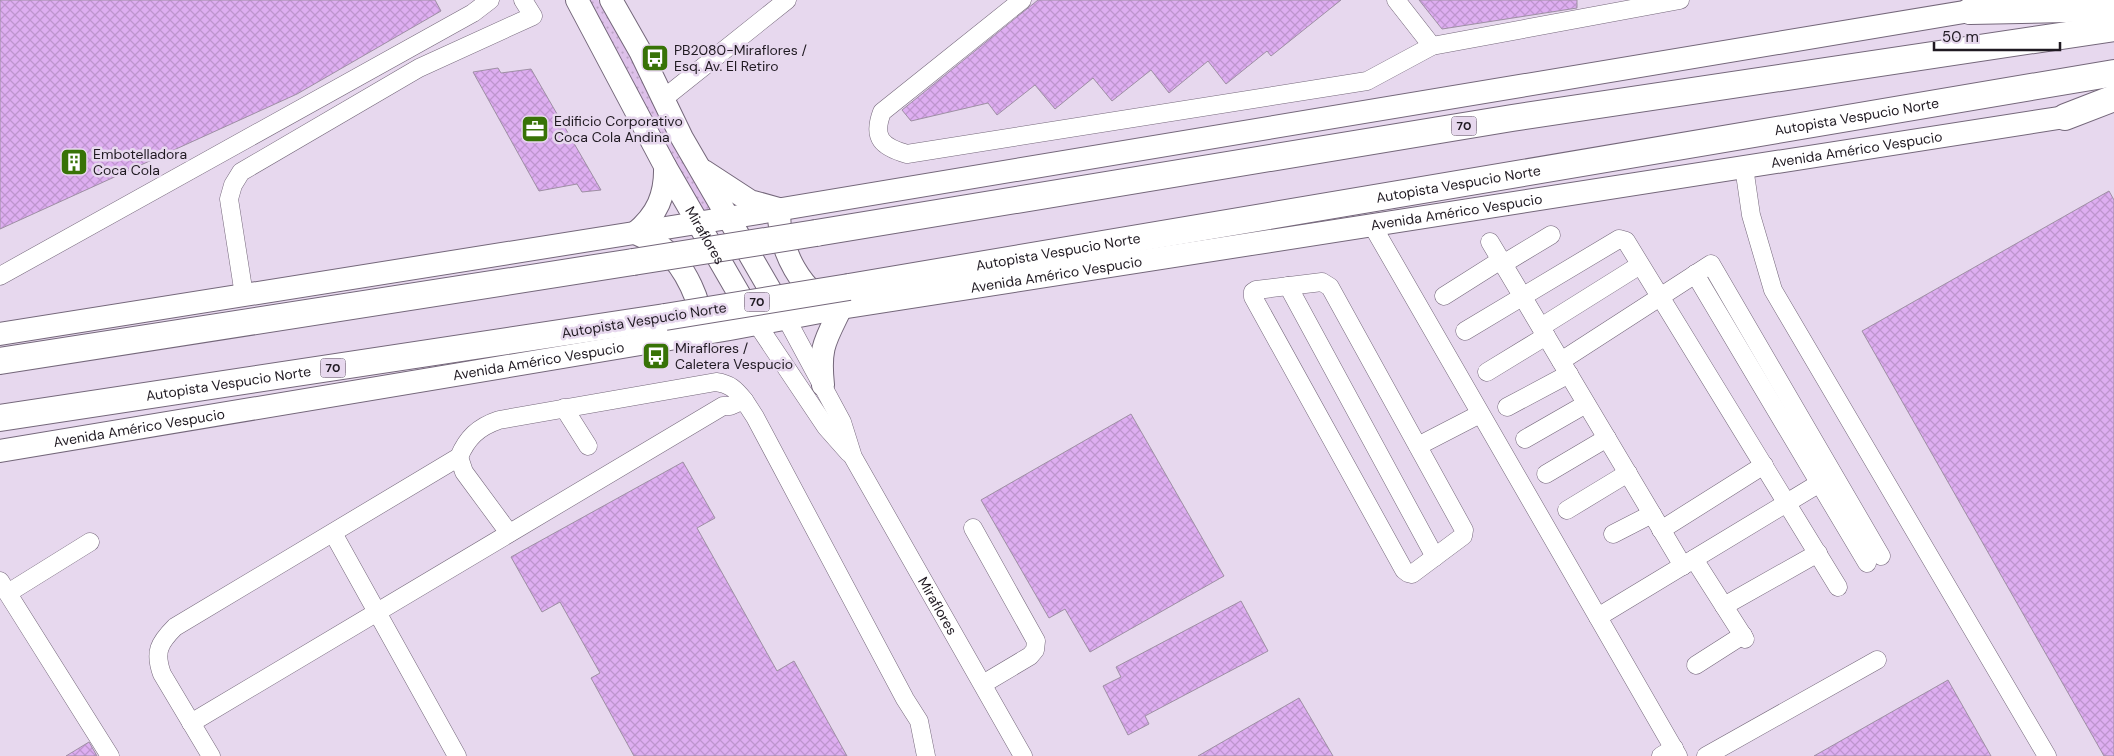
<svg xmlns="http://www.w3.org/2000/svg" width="2114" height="756" font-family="'DM Sans',sans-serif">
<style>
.grass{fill:url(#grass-dots)}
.building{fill:url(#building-cross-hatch);stroke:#9e8fa4}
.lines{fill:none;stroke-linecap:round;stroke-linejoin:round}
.minor-casing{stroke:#74677a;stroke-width:19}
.major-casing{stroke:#74677a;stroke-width:24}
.highway-casing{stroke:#74677a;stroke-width:28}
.minor{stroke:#fff;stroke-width:18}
.major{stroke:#fff;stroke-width:22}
.highway{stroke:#fff;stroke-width:26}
.highway-bridge-casing{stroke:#74677a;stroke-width:28;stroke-linecap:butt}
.highway-bridge{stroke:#fff;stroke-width:26}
.labels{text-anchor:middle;stroke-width:5;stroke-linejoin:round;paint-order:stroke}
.shield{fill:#e7d8ee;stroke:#5c535f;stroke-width:1}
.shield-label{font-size:12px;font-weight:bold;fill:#201a22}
.poi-label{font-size:14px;fill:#201a22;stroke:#e7d8ee;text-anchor:start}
.street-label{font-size:14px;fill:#201a22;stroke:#e7d8ee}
</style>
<defs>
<pattern id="grass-dots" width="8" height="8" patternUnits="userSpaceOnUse" patternTransform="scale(1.25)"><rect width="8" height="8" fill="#dec1ea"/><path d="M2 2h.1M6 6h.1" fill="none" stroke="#bea5c8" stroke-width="1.8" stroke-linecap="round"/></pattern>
<pattern id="building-cross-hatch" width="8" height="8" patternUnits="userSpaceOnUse" patternTransform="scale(1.25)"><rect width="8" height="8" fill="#deaef1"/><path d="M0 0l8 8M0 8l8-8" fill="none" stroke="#be95ce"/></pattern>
</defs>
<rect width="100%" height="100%" fill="#e7d8ee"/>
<path class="grass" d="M579,0H598L716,209L699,213Z"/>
<path class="building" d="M0,0H435L441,11L297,94L0,229Z
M1038,0H1341L1271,56L1267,51L1226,84L1208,61L1169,93L1151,70L1112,101L1093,78L1055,109L1035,85L997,115L988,103L911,121L902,110Z
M1419,0H1577V8L1442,29Z
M498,68L501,73L531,69L601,190L582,192L577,184L539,191L473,72Z
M2109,191L2114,200V756H2104L1862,331Z
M1131,414L1224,576L1090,652L1065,609L1049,618L981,500Z
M683,462L715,518L697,528L777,671L794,661L847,756H634L591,678L600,673L560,602L542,612L511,557Z
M1241,601L1268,651L1145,716L1149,724L1128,735L1103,686L1121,677L1116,667Z
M1948,680L1991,756H1814Z
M1299,698L1333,756H1198Z
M89,742L97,756H66Z"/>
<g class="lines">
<g class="minor-casing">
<g id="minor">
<path d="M1022,0L882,112C872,138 882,147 907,154L1367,81L1432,46L1680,0"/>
<path d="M1396,0L1432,46"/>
<path d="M663,99L787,0"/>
<path d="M1744,167L1751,215L1773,290L2047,756"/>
<path d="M1372,225L1678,756"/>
<path d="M1490,242L1683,566"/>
<path d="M1503,264L1551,235"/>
<path d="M1695,274L1867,563"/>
<path d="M0,276L473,13L490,0"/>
<path d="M1322,282L1330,287L1464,530L1463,536L1412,574L1408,573L1404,570L1253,297V292L1256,290Z"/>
<path d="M1288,286L1435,557"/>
<path d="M244,295L229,199L233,185L241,172L419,68L533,16L523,0"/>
<path d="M1444,296L1501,260"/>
<path id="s1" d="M786,318L842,422L853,457L1023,756"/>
<path d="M757,324L826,427L849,453"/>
<path d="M1541,327L1640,265"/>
<path d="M1465,331L1619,239L1626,241L1838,587"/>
<path d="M1561,361L1711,264L1881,556"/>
<path d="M1487,372L1546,336"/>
<path d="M1507,407L1569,374"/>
<path d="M564,408L588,446"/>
<path d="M1525,439L1586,404"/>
<path d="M1418,446L1480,414"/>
<path d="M459,457L464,472L509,533"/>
<path d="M1546,474L1607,438"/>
<path d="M1567,510L1628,473"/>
<path d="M973,528L1036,641L1035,650L1030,656L983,684"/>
<path d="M1661,530L1764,465"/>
<path d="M333,533L457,756"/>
<path d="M1613,534L1652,514"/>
<path d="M1694,559L1745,639"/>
<path d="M0,581L110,756"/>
<path d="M8,593L90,542"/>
<path d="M1724,606L1818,553"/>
<path d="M1598,617L1828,478"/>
<path d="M1696,665L1743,635"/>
<path d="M191,723L723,406H730L744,400L755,417L905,699L919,721L926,756"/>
<path d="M211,756L162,674C154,652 159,643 175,627L459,457C467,438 478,427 499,420L716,382C730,384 735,389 744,400"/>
<path d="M1661,756L1674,748"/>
<path d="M1706,756L1877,660"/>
</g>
</g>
<g class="major-casing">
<g id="major">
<path id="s2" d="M577,0L665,166L753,318"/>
<path d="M611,0L640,51L682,138L783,312"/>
<path d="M665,166C666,195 657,215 635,233C645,238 657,242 665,250C684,266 704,304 700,329"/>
<path d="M704,171L750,201L779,209C778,248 801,297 841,308C825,341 819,347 823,385"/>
<path d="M0,334L728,218L1970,11"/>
<path id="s3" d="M0,451L730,329L841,308L2065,117"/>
</g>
</g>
<g class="highway-casing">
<g id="highway">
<path d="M1970,11L2114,8"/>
<path d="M2065,117L2114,98"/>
<path d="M816,233L1512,118L2114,28"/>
<path id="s4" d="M849,287L2114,73"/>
<path d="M0,361L633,262"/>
<path id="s5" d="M0,418L665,317"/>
</g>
</g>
<use href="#minor" class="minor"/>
<use href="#major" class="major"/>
<use href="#highway" class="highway"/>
<g class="highway-bridge-casing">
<path id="highway-bridge" d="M633,262L816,233
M665,317L849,287"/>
</g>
<use href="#highway-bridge" class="highway-bridge"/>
</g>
<defs>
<g id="bus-square" transform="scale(1.4375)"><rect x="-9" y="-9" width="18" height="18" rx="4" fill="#387307" stroke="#e7d8ee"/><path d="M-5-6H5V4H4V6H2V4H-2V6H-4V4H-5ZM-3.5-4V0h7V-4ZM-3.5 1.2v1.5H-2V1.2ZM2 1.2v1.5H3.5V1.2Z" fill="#fff"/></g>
<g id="office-square" transform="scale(1.4375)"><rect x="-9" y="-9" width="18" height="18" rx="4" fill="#387307" stroke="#e7d8ee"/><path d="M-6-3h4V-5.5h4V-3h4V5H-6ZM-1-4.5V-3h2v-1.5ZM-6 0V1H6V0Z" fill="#fff"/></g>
<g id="building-square" transform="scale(1.4375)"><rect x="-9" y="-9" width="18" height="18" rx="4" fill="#387307" stroke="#e7d8ee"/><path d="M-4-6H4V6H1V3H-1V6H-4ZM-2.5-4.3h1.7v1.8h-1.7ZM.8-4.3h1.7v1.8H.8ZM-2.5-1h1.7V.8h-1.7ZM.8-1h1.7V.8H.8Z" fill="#fff"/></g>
</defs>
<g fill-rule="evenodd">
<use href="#bus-square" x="655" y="58"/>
<use href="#office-square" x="535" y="129"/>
<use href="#building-square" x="74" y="162"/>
<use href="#bus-square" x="656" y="356"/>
</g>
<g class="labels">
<g class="shield">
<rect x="1451.5" y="116.5" width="25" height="19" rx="4"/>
<rect x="744.5" y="292.5" width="25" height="19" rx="4"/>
<rect x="320.5" y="358.5" width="25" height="19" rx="4"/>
</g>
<g class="shield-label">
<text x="1464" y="130">70</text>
<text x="757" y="306">70</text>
<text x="333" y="372">70</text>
</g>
<g class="poi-label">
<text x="674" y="55">PB2080-Miraflores /<tspan x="674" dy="16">Esq. Av. El Retiro</tspan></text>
<text x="554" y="126">Edificio Corporativo<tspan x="554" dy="16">Coca Cola Andina</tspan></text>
<text x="93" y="159">Embotelladora<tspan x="93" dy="16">Coca Cola</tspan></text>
<text x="675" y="353">Miraflores /<tspan x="675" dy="16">Caletera Vespucio</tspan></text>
</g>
<g class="street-label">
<text dy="5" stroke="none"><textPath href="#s4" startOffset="1022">Autopista Vespucio Norte</textPath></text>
<text dy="5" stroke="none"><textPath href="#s3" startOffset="1881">Avenida Américo Vespucio</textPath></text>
<text dy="5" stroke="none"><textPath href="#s4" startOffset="618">Autopista Vespucio Norte</textPath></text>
<text dy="5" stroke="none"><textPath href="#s3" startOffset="1476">Avenida Américo Vespucio</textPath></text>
<text dy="5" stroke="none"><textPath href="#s2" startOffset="268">Miraflores</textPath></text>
<text dy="5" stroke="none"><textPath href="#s4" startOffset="212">Autopista Vespucio Norte</textPath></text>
<text dy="5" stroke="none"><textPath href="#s3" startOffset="1071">Avenida Américo Vespucio</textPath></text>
<text transform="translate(644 320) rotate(-9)" y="5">Autopista Vespucio Norte</text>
<text dy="5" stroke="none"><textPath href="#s3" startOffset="546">Avenida Américo Vespucio</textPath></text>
<text dy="5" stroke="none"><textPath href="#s5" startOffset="231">Autopista Vespucio Norte</textPath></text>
<text dy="5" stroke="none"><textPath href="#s3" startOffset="141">Avenida Américo Vespucio</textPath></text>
<text dy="5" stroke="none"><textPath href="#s1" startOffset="326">Miraflores</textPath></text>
</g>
</g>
<path d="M1934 42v8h126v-8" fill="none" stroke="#201a22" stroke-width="2.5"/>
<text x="1942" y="42" font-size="15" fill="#201a22" stroke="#e7d8ee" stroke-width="4" paint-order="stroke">50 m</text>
</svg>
